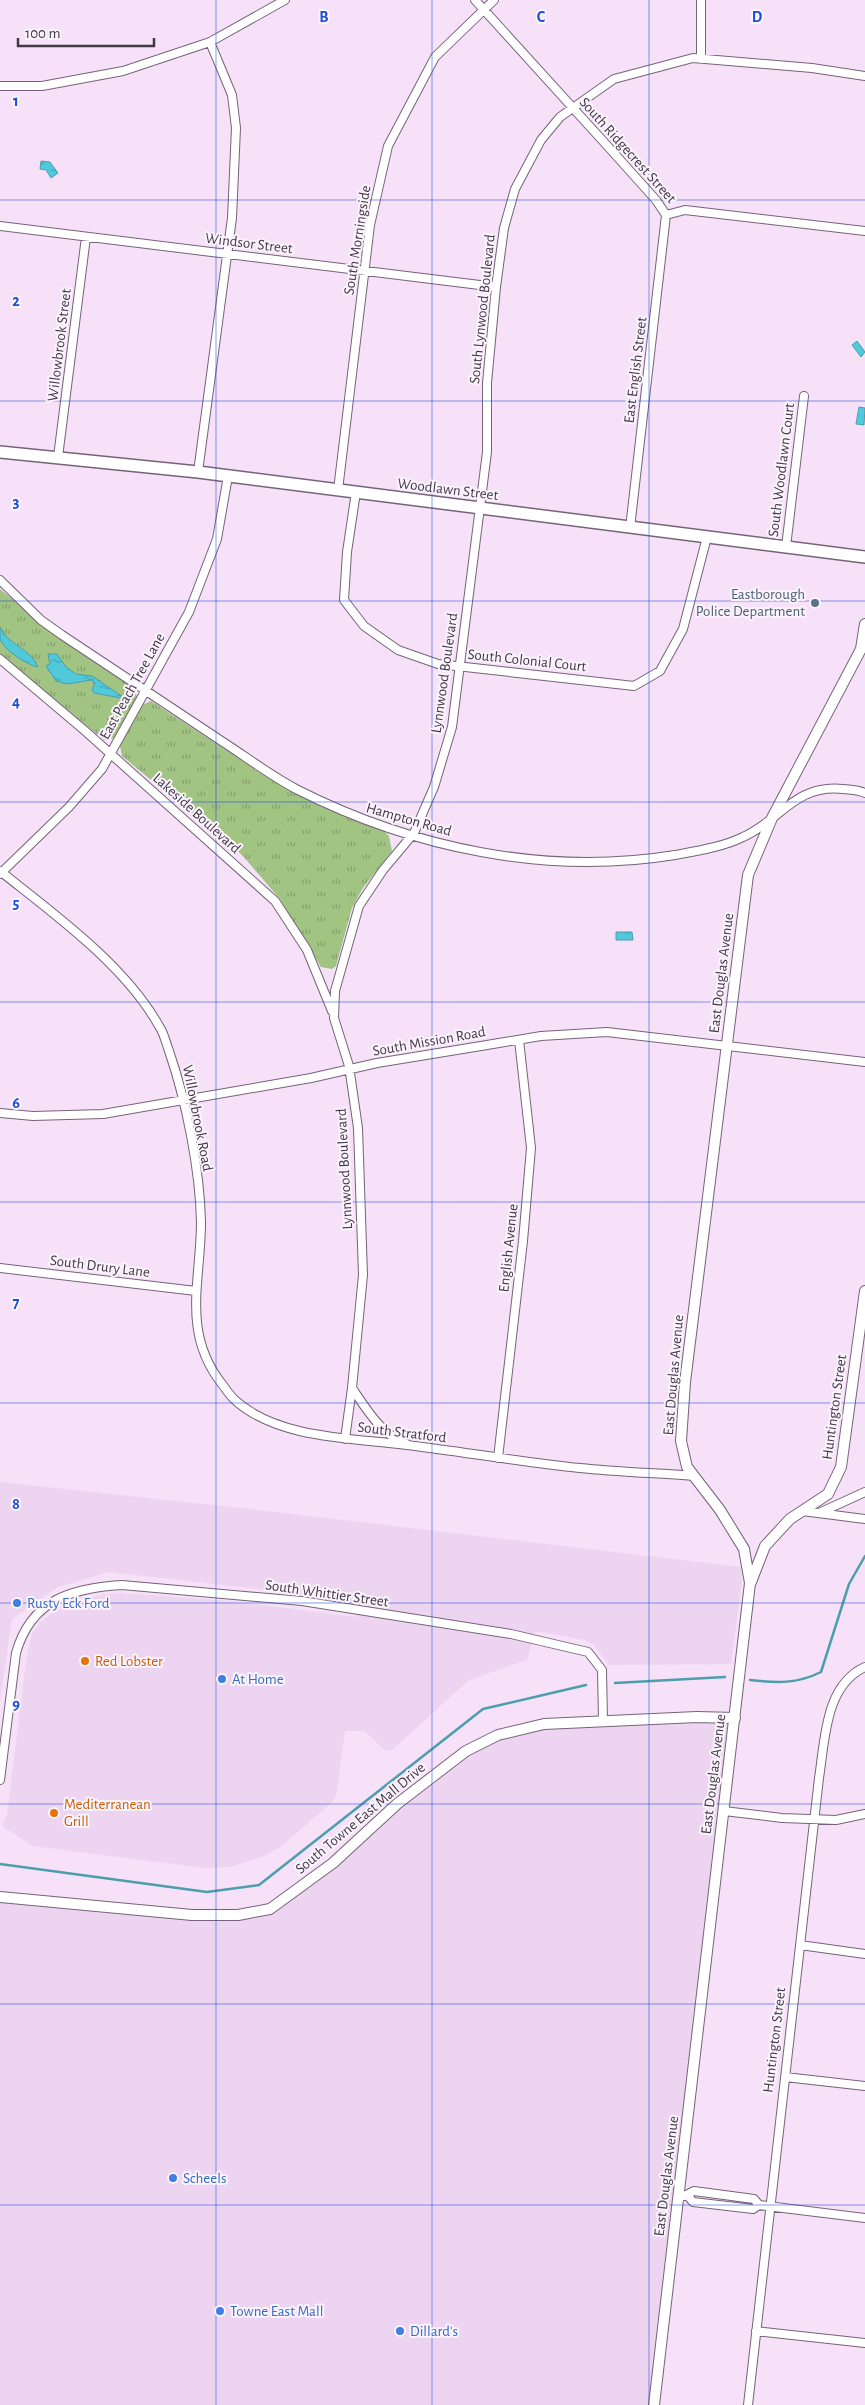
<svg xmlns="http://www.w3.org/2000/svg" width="865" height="2405" font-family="'Alegreya Sans',sans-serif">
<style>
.built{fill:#edd4f1}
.park{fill:url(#park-tufts)}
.water{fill:url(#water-ripples);stroke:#4c9ead}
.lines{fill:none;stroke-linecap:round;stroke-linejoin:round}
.stream{stroke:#4c9ead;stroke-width:2.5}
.minor-casing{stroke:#756379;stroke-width:10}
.tertiary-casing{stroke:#756379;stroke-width:12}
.secondary-casing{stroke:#756379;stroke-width:14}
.minor{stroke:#fff;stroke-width:8}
.tertiary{stroke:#fff;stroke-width:10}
.secondary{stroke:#fff;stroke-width:11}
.grid{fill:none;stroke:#1d4ed8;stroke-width:1;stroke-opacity:0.55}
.service-dot{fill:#5c6f8a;stroke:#fbf3fd;stroke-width:2}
.shop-dot{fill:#3f7fe0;stroke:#fbf3fd;stroke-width:2}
.food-dot{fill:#e8710a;stroke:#fbf3fd;stroke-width:2}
.labels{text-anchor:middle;stroke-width:4;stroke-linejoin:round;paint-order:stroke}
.street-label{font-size:15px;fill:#413943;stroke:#fbf3fd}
.service-label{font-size:15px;fill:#4e5e75;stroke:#fbf3fd;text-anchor:end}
.shop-label{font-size:15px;fill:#366cbe;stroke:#fbf3fd;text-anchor:start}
.food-label{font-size:15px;fill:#c56008;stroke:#fbf3fd;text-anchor:start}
.grid-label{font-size:16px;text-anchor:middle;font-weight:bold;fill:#1d4ed8;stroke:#fbf3fd;stroke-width:4;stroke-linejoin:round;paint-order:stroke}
</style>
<defs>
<pattern id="park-tufts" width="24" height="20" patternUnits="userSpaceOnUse" patternTransform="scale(1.25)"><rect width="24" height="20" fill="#a1c483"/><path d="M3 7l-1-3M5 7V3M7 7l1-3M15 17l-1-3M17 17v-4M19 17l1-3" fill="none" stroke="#85a06d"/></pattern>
<pattern id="water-ripples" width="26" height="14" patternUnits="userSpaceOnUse" patternTransform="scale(1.25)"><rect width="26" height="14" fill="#50cadb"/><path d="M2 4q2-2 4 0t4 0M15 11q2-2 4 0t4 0" fill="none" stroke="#44a5b3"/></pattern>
</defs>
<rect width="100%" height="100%" fill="#f6e1f9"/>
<path class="built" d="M0,1482L250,1509L741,1567L742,1580L731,1664L609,1665L594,1645L585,1640L535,1631L527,1660L469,1680L391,1751L383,1749L365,1731H345L336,1797L329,1805L280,1847L264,1856L230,1867L205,1868L33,1846L2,1826L7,1815L27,1654L32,1634L39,1623L55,1611L99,1595L120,1593L227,1601L357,1617L359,1604L302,1594L109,1572L58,1587L12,1619L0,1700Z
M735,1718L654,2405H0V1894L192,1915L270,1909L498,1735L603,1721Z"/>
<path class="park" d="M0,589L60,638L134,688L137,697L114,738L104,740L0,654Z
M151,701L275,782L344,816L384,831L389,836L392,851L363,888L352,908L336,966L332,969L321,967L280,899L242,855L122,756L120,746L122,741L142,705Z"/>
<path class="water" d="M41,161L50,162L58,173L51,178L46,170L40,169Z
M857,341L865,352L861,357L852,345Z
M859,407L865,408L864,425L856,424Z
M0,627C6,644 32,649 38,667C27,665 4,650 0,639C0,636 0,630 0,627Z
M48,654H57L66,667L76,674L92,676L126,699L94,693L92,690L95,683L91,680L68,684L56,681L46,666L50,664Z
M616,932H632L633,940H616Z"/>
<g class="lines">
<path class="stream" d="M750,1680C777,1683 797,1684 821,1672L849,1584L865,1556
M615,1683L725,1677
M0,1864L207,1892L259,1885L483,1709L586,1685"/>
<g class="minor-casing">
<path id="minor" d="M475,0L612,151L656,200L666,215L685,210L865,231
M701,59V0
M0,86H42L123,71L210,42L285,0
M0,226L496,287
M58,457L86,237
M198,472L232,218L236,128L232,95L210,42
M338,490L370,225L388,146L435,57L494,0
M356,492L347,552L344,600L364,626L398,650L438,664L634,686L660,671L683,629L707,537
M630,528L666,215
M786,547L804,396
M0,580L41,620L62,635C114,670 167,705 220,740C245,756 271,776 298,790C413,848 546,876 675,855C697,851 723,847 743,837C781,820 795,784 843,789C851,790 858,790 865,793
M0,659L84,730L275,901L307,950L332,1011
M0,871C54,914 125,965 159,1026C164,1033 166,1043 169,1051C186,1100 200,1170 201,1222C201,1281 181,1332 222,1384C226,1389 230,1396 236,1401C279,1439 353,1438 407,1445C464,1452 522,1462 580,1468C617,1472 656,1473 694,1476
M0,874L69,807L102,769L189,612L217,539L228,476
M0,1113L33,1116L103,1114L311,1078L377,1063L481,1046L541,1036L607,1032L865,1062
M0,1268L196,1291
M345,1439L352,1388
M409,1445C382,1436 367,1410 352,1388L363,1275L358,1128L349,1066L334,1018L335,991L359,906L383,870L414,833L434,787L452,727L487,452V383L496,287L504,228L515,189L541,140L560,117L614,79L693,58L812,68L865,76
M498,1458L523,1241L531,1148L519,1040
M802,1511L865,1519
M819,1513L865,1492
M0,1780L16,1653C31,1600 71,1588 122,1585L302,1601L511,1634L588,1652L602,1670L603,1721
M724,1811L782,1818L836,1820L865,1814
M800,1945L865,1954
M785,2077L865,2086
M684,2196L694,2191L754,2199L759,2205
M688,2196L693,2202L753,2209L759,2205L865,2218
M756,2331L865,2343
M748,2405L819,1778C825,1740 825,1685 865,1667"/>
</g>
<g class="tertiary-casing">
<path id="tertiary" d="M751,1582L765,1546L790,1519L828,1494L841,1467L865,1291
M0,1897L192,1915H238L270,1909L333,1863L397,1804L466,1751L498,1735L544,1724L697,1717L735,1718
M654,2405L750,1583L744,1549L720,1510L687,1467L681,1441L685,1382L748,875L772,818L861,649L865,624"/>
</g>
<g class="secondary-casing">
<path id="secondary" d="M0,452L198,472L865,557"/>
</g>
<use href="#minor" class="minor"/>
<use href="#tertiary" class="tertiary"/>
<use href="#secondary" class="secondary"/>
</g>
<path class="grid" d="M216,0V2405M432,0V2405M649,0V2405M0,200H865M0,401H865M0,601H865M0,802H865M0,1002H865M0,1202H865M0,1403H865M0,1603H865M0,1804H865M0,2004H865M0,2205H865"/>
<circle class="service-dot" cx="815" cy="603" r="5"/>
<g class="shop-dot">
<circle cx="17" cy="1603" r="5"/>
<circle cx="222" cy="1679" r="5"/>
<circle cx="173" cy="2178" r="5"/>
<circle cx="220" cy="2311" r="5"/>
<circle cx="400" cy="2331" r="5"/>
</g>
<g class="food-dot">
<circle cx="85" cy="1661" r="5"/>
<circle cx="54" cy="1813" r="5"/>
</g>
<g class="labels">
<g class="street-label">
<text transform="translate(628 150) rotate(48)" y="5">South Ridgecrest Street</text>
<text transform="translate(357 240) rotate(-81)" y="5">South Morningside</text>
<text transform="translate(249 243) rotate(7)" y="5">Windsor Street</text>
<text transform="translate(482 309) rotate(-84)" y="5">South Lynwood Boulevard</text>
<text transform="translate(59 345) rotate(-83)" y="5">Willowbrook Street</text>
<text transform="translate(635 370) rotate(-83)" y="5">East English Street</text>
<text transform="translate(781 470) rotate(-83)" y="5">South Woodlawn Court</text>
<text transform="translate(448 489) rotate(7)" y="5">Woodlawn Street</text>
<text transform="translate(527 660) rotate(6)" y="5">South Colonial Court</text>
<text transform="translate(444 673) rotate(-82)" y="5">Lynnwood Boulevard</text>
<text transform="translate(132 686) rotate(-61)" y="5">East Peach Tree Lane</text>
<text transform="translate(197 813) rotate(42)" y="5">Lakeside Boulevard</text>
<text transform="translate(409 819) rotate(16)" y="5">Hampton Road</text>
<text transform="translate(721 973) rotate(-83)" y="5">East Douglas Avenue</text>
<text transform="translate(429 1041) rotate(-10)" y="5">South Mission Road</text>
<text transform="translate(198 1118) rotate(79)" y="5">Willowbrook Road</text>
<text transform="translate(344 1169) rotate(-93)" y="5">Lynnwood Boulevard</text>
<text transform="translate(508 1248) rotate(-84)" y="5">English Avenue</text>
<text transform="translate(100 1266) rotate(7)" y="5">South Drury Lane</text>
<text transform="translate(673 1375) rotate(-85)" y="5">East Douglas Avenue</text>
<text transform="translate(834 1407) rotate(-82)" y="5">Huntington Street</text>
<text transform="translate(402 1432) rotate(7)" y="5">South Stratford</text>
<text transform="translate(327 1593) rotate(8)" y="5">South Whittier Street</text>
<text transform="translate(713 1774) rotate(-83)" y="5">East Douglas Avenue</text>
<text transform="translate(360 1818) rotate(-40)" y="5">South Towne East Mall Drive</text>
<text transform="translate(774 2040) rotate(-83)" y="5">Huntington Street</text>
<text transform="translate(666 2176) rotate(-83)" y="5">East Douglas Avenue</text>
</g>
<g class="service-label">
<text x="805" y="599">Eastborough<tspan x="805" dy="17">Police Department</tspan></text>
</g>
<g class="shop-label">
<text x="27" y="1608">Rusty Eck Ford</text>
<text x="232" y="1684">At Home</text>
<text x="183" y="2183">Scheels</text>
<text x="230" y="2316">Towne East Mall</text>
<text x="410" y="2336">Dillard's</text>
</g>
<g class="food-label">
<text x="95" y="1666">Red Lobster</text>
<text x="64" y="1809">Mediterranean<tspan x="64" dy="17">Grill</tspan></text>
</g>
</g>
<g class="grid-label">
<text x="324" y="22">B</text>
<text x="541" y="22">C</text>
<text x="757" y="22">D</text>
<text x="16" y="106">1</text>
<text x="16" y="306">2</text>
<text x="16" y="507">3</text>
<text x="16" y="707">4</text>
<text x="16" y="908">5</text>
<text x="16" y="1108">6</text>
<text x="16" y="1308">7</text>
<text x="16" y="1509">8</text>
<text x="16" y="1709">9</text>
</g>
<path d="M18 38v8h136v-8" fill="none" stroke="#413943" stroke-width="2.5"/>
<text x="25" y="38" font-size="15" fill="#413943" stroke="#fbf3fd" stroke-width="4" paint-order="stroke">100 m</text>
</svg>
